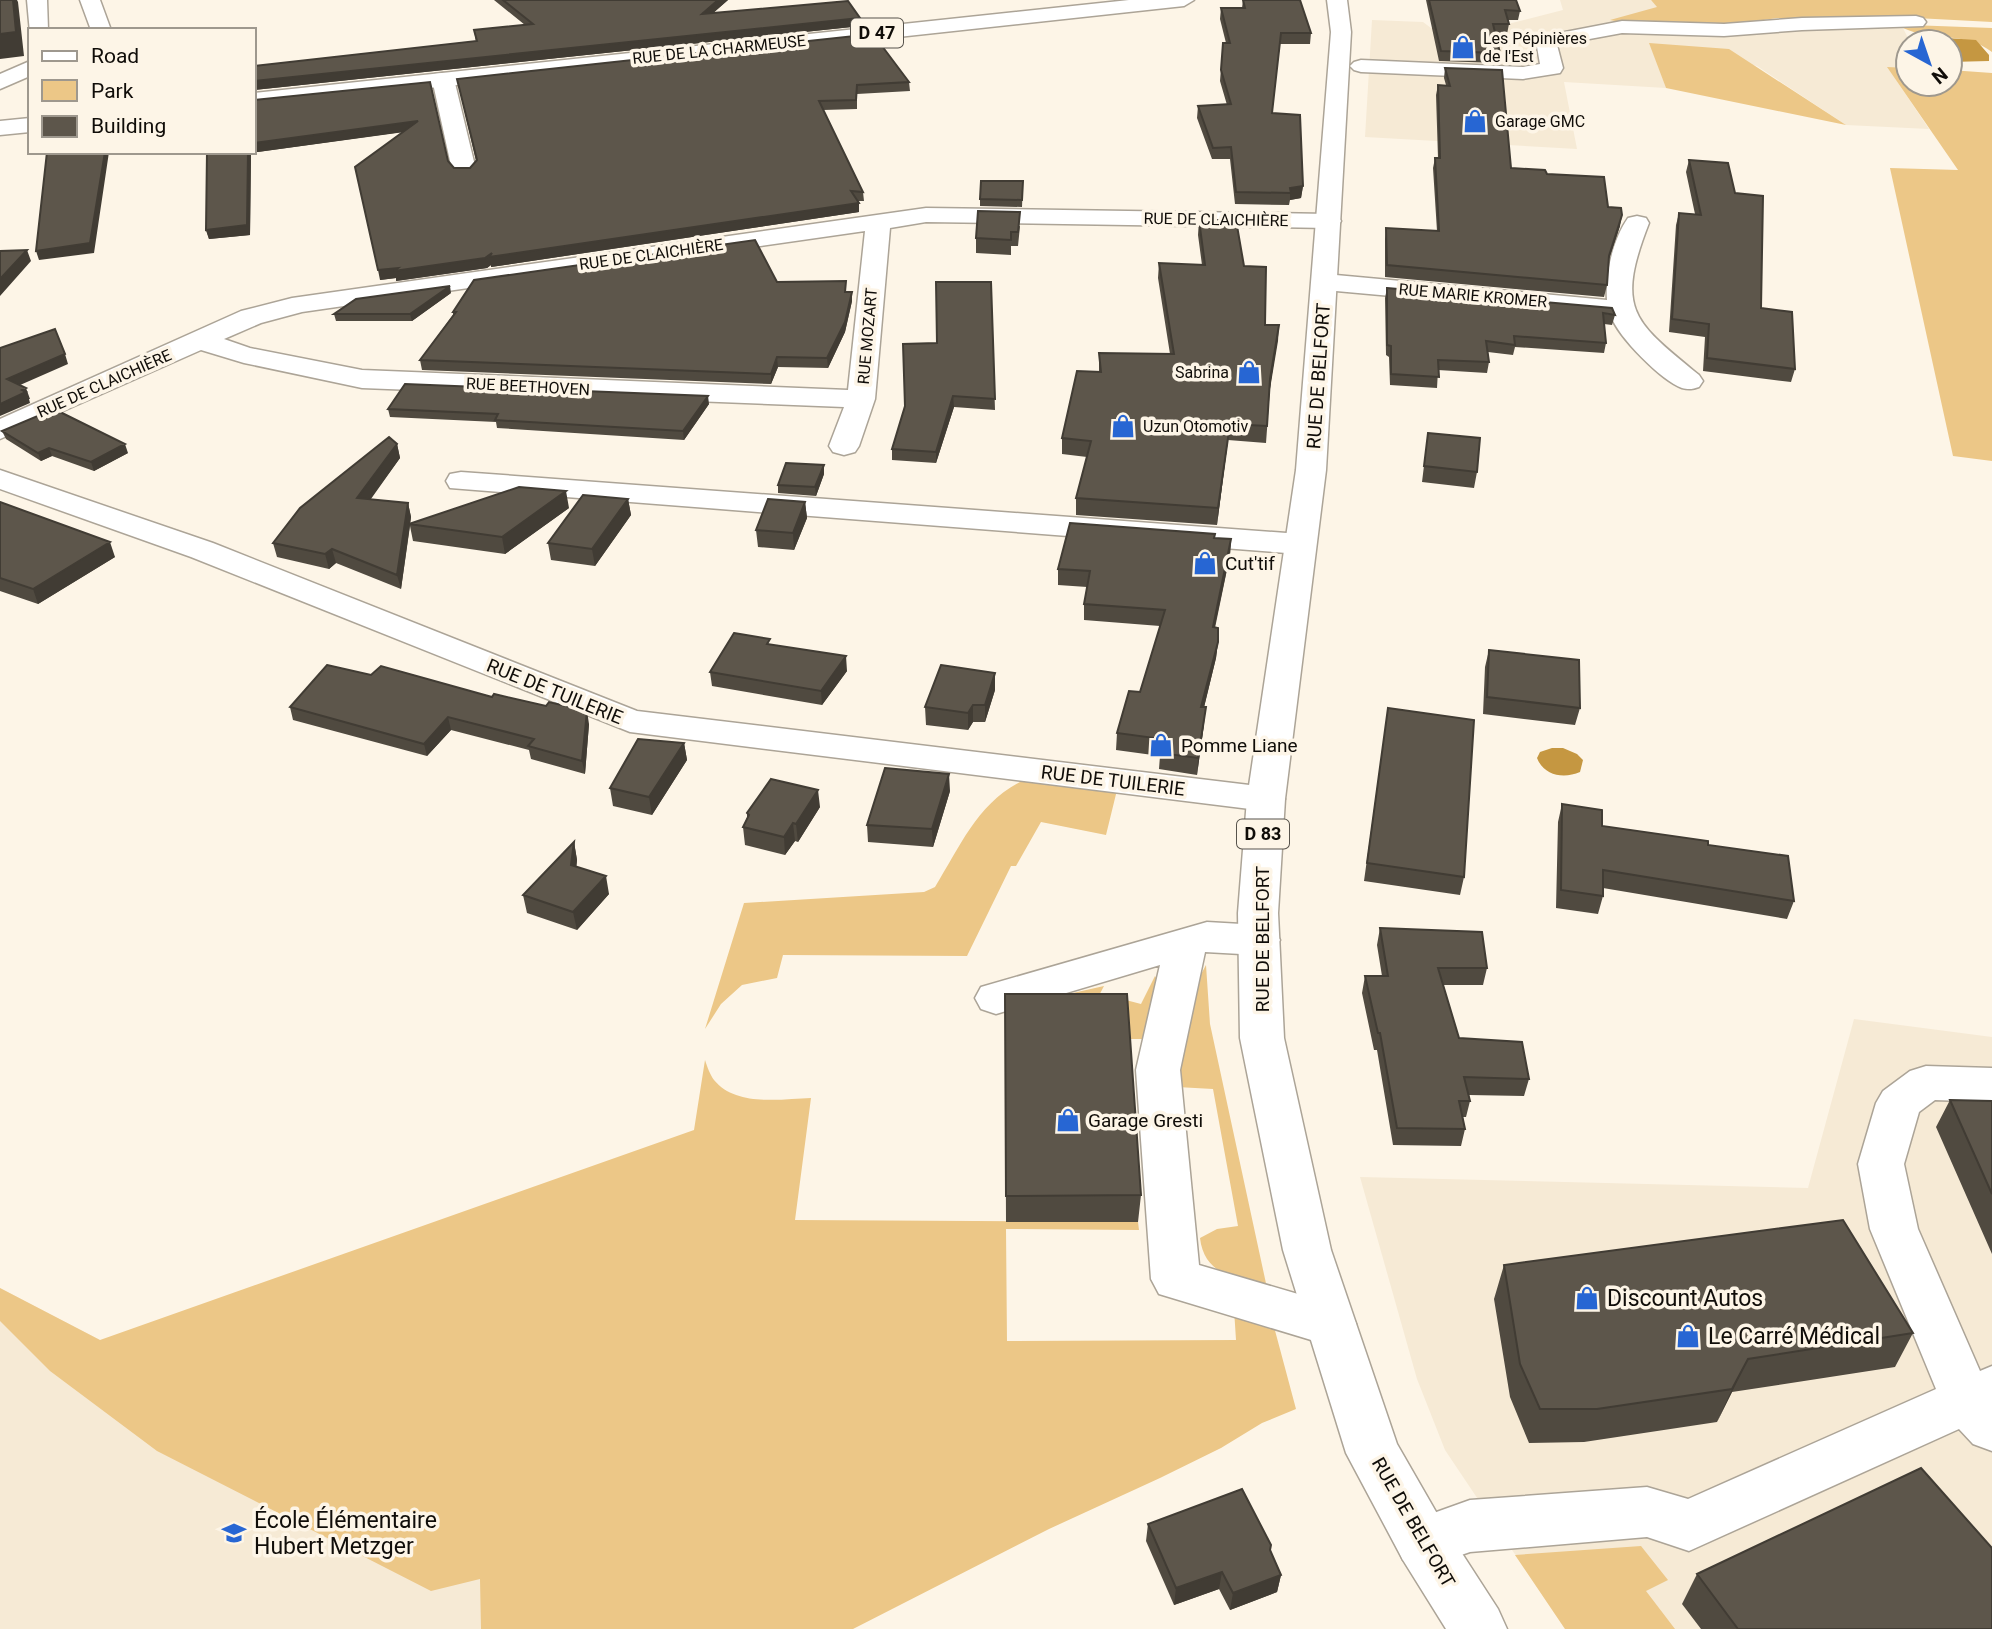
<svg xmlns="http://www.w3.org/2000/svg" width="1992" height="1629" font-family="Roboto,sans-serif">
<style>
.built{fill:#f6ead5}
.green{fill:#ecc787}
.water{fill:#c59741}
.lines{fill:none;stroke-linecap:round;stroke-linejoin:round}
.minor-casing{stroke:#aca497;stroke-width:3}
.major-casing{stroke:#aca497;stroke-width:3}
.minor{fill:#fff;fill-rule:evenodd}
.major{fill:#fff;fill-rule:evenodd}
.wall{fill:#504a40}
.shaded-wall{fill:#413c34}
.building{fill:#5d564b;stroke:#413c34;stroke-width:2}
.labels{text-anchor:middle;stroke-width:7;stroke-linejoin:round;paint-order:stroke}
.far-poi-label{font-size:16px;fill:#100d09;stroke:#fdf5e7;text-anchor:start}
.far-street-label{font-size:16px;fill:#100d09;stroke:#fdf5e7}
.shield{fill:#fdf5e7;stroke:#57534c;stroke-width:2}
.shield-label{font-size:18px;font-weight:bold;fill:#100d09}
.street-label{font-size:19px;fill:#100d09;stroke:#fdf5e7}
.poi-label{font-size:19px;fill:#100d09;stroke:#fdf5e7;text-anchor:start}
.near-poi-label{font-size:23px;fill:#100d09;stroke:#fdf5e7;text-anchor:start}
</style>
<rect width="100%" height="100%" fill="#fdf5e7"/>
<path class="built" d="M1560,0H1651L1658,7L1724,26L1777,18H1916V22L1903,28L1910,42L1908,68H1888L1929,129L1846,125L1757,66L1650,44L1666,88L1564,82L1577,149L1365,137L1372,20L1423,22L1431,28H1438L1441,33L1507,34L1504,25L1563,10Z
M1854,1019L1992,1037V1629H1565L1445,1450L1417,1379L1360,1177L1808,1188Z
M0,1288L100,1340L666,1629H0Z"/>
<path class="green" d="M1651,0H1992V22L1916,18H1777L1724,26L1631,24L1610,20L1657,7Z
M1910,25L1992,28V52C1965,31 1933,42 1903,28Z
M1649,43L1729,49L1846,125L1666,88Z
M1887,67L1908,68V84H1950V70L1992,73V461L1953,456L1890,168L1958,170Z
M1024,780L1117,790L1106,835L1041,822L1016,866H1011L967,956L783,955L777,978L742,985L721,1004L705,1029L744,903L924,892L935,887C961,845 978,802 1024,780Z
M1206,965L1210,1024L1267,1288C1237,1279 1204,1275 1200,1238L1217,1229L1238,1226L1213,1089L1177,1087L1192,991Z
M1155,976L1162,988L1144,1039H1126L1024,1004L1104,986L1095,1003L1122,999L1141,1004Z
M705,1060C707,1066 710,1075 714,1080C736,1107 781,1099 811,1098L795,1220L1138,1222L1139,1230L1006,1229L1007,1341L1236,1340L1234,1309L1273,1323L1296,1409L1262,1423L1221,1448L1160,1478L1049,1529L853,1629H481L480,1579L431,1591L157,1451L50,1371L0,1321V1288L100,1340L694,1130Z
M1641,1546L1668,1580L1646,1591L1675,1629H1565L1515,1555Z"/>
<path class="water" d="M1918,36L1976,40L1989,55V61L1950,62V42H1916Z
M1563,748L1577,754L1583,760L1580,772C1564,779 1544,776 1537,758L1540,752L1552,748Z"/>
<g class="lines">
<g class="minor-casing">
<path id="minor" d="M27,0H47L48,30H30V33Z
M80,0H100L111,30H91Z
M1916,16L1923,18L1926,22L1923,26L1802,30L1724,36L1622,33L1557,45L1563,68L1560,73L1523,79L1361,72L1354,70L1350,66L1354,62L1361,60L1523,67L1540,64L1536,41L1539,37L1622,21L1724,24L1802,18Z
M30,61V76L0,89V74Z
M443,73L451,74L454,79L476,170L472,175H456L452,170L432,79L435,74Z
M926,208L1329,214L1338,216L1341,221L1338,226L1329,228L926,222L890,228L875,399L859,446L855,452L844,455L833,452L829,446L844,407L362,388L244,363L201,350L0,439V419L241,311L292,298ZM865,231L848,390L362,370L250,348L224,339L261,323L302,312Z
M1637,216L1646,218L1649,223C1615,310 1633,321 1699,375L1703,381L1699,387C1693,389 1689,390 1682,388C1662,381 1618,337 1611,316L1325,290L1316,288L1312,282L1316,276L1325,274L1607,300C1605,274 1613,239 1628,218Z
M0,470L213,543L637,711L1266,787L1279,790L1285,799L1279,808L1266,811L630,732L191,557L0,489Z
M461,472L1300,534L1311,537L1316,544L1311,551L1300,554L450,488L446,481L450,474Z
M1207,922L1259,925L1274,930L1280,940L1274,950L1259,955L1205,952L1180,1070L1199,1265L1349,1309L1356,1324L1349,1339L1331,1346L1159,1294L1151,1279L1136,1070L1160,965L996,1014L981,1009L975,998L981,987Z
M1926,1066L1992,1068V1102L1935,1100L1919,1112L1904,1164L1918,1229L1980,1371L1992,1366V1451L1973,1444L1959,1429L1689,1551L1647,1537L1470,1552L1423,1568L1403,1560L1395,1542L1403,1524L1470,1500L1647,1487L1688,1499L1936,1389L1870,1229L1858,1164L1876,1103L1883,1091L1910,1071Z"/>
</g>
<g class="major-casing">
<path id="major" d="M1129,0H1194L1184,6L254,107V93Z
M1327,0H1347L1351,32L1326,470L1285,799L1278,913L1284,1038L1331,1250L1397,1444L1443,1524L1498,1609L1507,1629H1446L1403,1560L1346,1453L1283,1250L1240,1038L1238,913L1247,799L1296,470L1331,32Z
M30,118V132L0,135V121Z"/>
</g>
<use href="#minor" class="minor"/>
<use href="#major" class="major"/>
</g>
<path class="wall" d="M494,0H728L713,13L860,18L861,26L254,90V66L476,42L474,30L525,25Z
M1243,0L1311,33L1310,44H1280L1272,113L1303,186L1301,198L1290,200L1289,205L1235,204L1230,159H1212L1197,118L1198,106L1227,105L1220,81L1223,43H1226L1220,19L1221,8H1242Z
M1426,0H1516L1520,11L1518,20H1508L1509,24L1507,34H1495L1500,53L1498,63L1439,61Z
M1445,68L1511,168L1547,174L1608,207L1620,226L1608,261L1607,285L1604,297L1385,277V239L1386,228L1437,231L1433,168L1435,158H1438L1436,95L1438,85H1446L1444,78Z
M430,82L448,161L454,168H470L476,161L459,87L909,82L910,91L857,94V109L823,110L863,192L864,201H858L859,212L491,267V265L487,268L396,281V278L380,280L402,132L251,153L250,235L209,239L206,230L207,152Z
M1689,160L1761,308L1795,369L1791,382L1703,371L1705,337L1669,332L1676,225L1679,213L1695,214L1686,172Z
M1023,181L1022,207L980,206V199Z
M1199,220L1244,266L1265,325H1279L1270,388L1266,443L1228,440L1217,525L1076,515V498L1087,457L1062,454V438L1099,372V353L1170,354L1158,278L1159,263L1202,265L1198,235Z
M1020,226L1018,246H1011V255L976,253V238Z
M777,282L846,292L852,301L845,332L828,368L778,367L771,384L422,370L420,360L453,315V312Z
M991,282L995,410L954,407L936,463L892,460V449L937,343Z
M1387,288L1615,315L1612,325L1604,324L1606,343L1604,353L1515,347L1513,355L1488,352L1489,362L1487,373L1438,370L1437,388L1390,385L1389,357L1386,355L1385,298Z
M451,293L412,321H336L334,314Z
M709,404L684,440L497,428L496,422L390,417L388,409Z
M2,431L128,453L94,471L52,456L41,461L6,439Z
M1428,433L1477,472L1474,488L1422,482Z
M397,444L400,458L370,499L408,503L411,517L410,524L569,508L505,554L413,541L410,526L401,589L336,563L329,569L277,557L273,543Z
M824,465V474L816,496L778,493V485Z
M628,499L631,515L595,566L551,560L548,543Z
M0,502L115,557L38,604L0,591Z
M805,502L807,518L794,550L758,547L756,530Z
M1214,538L1231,539L1230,555L1215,628L1218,642L1216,658L1204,707V724L1197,775L1159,769L1160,756L1116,750L1117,733L1140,692L1160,626L1084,620V604L1087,587L1058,585V569Z
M771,644L847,671L822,705L712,686L710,672Z
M1489,650L1580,708L1575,725L1483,714L1485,667Z
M995,690L985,722H973L968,730L926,725L925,707Z
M290,707L589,724L585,774L531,759L529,750L451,730L427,756L293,720Z
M1388,708L1464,877L1460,895L1364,881Z
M684,743L687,760L652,815L613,806L610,788Z
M950,791L933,847L868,842L867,825Z
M1562,804L1602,826L1708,845L1794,901L1787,919L1603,888V896L1598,914L1556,908L1558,822Z
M820,807L798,842L795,841L785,855L745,845L743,827L747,818V813Z
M574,842L577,860L576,867L609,894L577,930L527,913L523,895Z
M1380,928L1487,968L1483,985H1443L1459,1038L1529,1079L1524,1096L1469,1095L1470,1101L1466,1117H1463L1465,1129L1461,1146L1393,1145L1377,1050H1374L1362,993L1365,976H1382L1377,945Z
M1005,994L1141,1195L1138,1222H1006Z
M1950,1100L1992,1101V1254L1936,1127Z
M1504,1265L1913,1333L1895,1367L1732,1392L1717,1422L1584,1442L1529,1443L1510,1397L1494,1299Z
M1148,1524L1270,1550L1281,1575L1277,1592L1230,1610L1219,1589L1174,1605L1146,1541Z
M1697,1574L1992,1629H1701L1682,1604Z"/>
<path class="shaded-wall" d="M13,0H17L18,2L24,56L0,59V34Z
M718,0H728L703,22L702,14Z
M860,18L861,26L254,90V81Z
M418,121L419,130L251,153L250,235L209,239L206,230L248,152H254V143Z
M105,152H111H109L94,253L39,260L36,251Z
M1303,186L1301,198L1290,200V188Z
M859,203V212L491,267V265L487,268L396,281V278L380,280L378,270L492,253Z
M1622,215L1620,226L1606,268L1609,256Z
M27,250L31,261L0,296V279Z
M450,286L451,293L412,321L410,314Z
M852,292V301L845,332L828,368L827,358Z
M1279,325L1278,341L1269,395L1270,379Z
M65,354L68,364L11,389L7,379Z
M777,357L778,367L771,384V374Z
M26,388L30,399H29L30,403L0,416V404Z
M708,396L709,404L684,440L683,431Z
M953,396L954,407L936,463V452Z
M1230,424L1228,440L1217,525L1218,508Z
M125,444L128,453L94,471L91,462Z
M397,444L400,458L361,513L357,498Z
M49,448L52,456L41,461L38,453Z
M824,465V474L816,496L815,487Z
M566,491L569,508L505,554L502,537Z
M628,499L631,515L595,566L592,549Z
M805,502L807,518L794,550L793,533Z
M408,503L411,517L401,589L397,575Z
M1231,539L1230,555L1211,644L1213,627Z
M110,542L115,557L38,604L33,589Z
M332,549L336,563L329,569L325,554Z
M1218,642L1216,658L1200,724L1201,707Z
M846,656L847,671L822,705L821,691Z
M995,673V690L985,722V705Z
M973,705V722L968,730V713Z
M1206,707L1204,724L1197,775L1198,758Z
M587,711L589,724L585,774L582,761Z
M448,717L451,730L427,756L424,744Z
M684,743L687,760L652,815L649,797Z
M949,774L950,791L933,847L932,829Z
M818,790L820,807L798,842L796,824Z
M793,823L795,841L785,855L784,837Z
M574,842L577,860L575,883L571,865Z
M606,876L609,894L577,930L573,912Z
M1748,1359L1732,1392L1717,1422L1732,1389Z
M1222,1572L1219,1589L1174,1605L1176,1588Z
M1281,1575L1277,1592L1230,1610L1233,1593Z"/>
<path class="building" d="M0,0H13L16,32L0,34Z
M503,0H718L702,14L848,1L860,18L254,81V66L477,41L474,30L533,24Z
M1243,0H1300L1311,33H1281L1272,113L1300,115L1303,186L1290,188L1291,193L1236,192L1231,147L1213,148L1198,106L1231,104L1221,70L1223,43H1230L1221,8H1245Z
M1429,0H1516L1520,11L1505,10L1509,24H1493L1500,53L1441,51Z
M873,34L909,82L857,85L856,100L819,101L863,192L851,191L859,203L489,257L492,253L485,258L394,271L398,268L378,270L355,167L418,121L254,143V100L430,82L448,161L454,168H470L477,160L457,79Z
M1445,68L1502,70L1511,168L1545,170L1547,174L1604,177L1608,207L1621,208L1622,215L1609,256L1607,285L1387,265L1386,228L1439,231L1435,158H1440L1438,85L1450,86Z
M47,152H105L90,243L36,251Z
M207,152H248L247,225L206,230Z
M1689,160L1728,163L1735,193L1763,196L1761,308L1792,312L1795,369L1707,358L1709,324L1672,319L1679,213L1701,215Z
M981,181H1023L1022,200L980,199Z
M978,211L1020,212L1018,232H1011V240L976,238Z
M1199,220H1236L1244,266L1266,267L1265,325H1279L1270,379L1267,426L1230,424L1218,508L1076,498L1091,441L1062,438L1077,371L1101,372L1099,353L1174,354L1159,263L1205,265Z
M755,240L777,282L846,281L845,292H852L845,322L827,358L777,357L771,374L420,360L456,312H453L474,280Z
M27,250L0,279V251Z
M936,282H991L995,399L953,396L936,452L892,449L905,406L903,344L937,343Z
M450,286L410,314H334L356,299Z
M1387,288L1612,308L1615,315L1603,313L1606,343L1514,336L1515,345L1486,341L1489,362L1438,360L1439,377L1391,374V346L1387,345Z
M55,329L65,354L7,379L26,388L22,390L26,392L0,404V348Z
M405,384L708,396L683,431L495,420L498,414L388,409Z
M54,409L125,444L91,462L49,448L38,453L2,431Z
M1428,433L1480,438L1477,472L1424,466Z
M389,437L397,444L357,498L408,503L397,575L332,549L325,554L273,543L300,508Z
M786,463L824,465L815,487L778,485Z
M519,487L566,491L502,537L409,524Z
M583,495L628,499L592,549L548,543Z
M768,499L805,502L793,533L756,530Z
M0,502L110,542L33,589L0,578Z
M1070,523L1215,534L1214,538L1231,539L1213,627L1218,628V642L1201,707H1206L1198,758L1160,753L1162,739L1117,733L1129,691L1140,692L1165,610L1084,604L1090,571L1058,569Z
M734,633L770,639L767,644L846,656L821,691L710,672Z
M1489,650L1579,660L1580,708L1487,697Z
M327,665L371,675L381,666L492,697L494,694L546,706L549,702L587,711L582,761L528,746L534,739L448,717L424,744L290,707Z
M941,665L995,673L985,705H973L968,713L925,707Z
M1388,708L1474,720L1464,877L1367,863Z
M638,739L684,743L649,797L610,788Z
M885,768L949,774L932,829L867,825Z
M771,779L818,790L796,824L793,823L784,837L743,827L749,815L747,813Z
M1562,804L1602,810V826L1708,841V845L1788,856L1794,901L1603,870V896L1561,890Z
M574,842L571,865L606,876L573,912L523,895Z
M1380,928L1482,932L1487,968H1438L1459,1038L1522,1042L1529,1079L1464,1077L1470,1101H1459L1465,1129L1397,1128L1380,1033H1378L1365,976H1388Z
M1005,994H1127L1141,1195L1006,1196Z
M1950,1100L1992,1101V1194Z
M1843,1220L1913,1333L1748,1359L1732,1389L1597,1409H1540L1520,1364L1504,1265Z
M1921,1468L1992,1548V1629H1738L1697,1574Z
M1242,1489L1271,1545L1270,1550L1281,1575L1233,1593L1222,1572L1176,1588L1148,1524Z"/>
<defs>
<g id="shop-bare" transform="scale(1.89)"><path d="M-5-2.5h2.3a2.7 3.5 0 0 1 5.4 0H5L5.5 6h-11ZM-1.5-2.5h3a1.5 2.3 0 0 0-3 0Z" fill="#2766d3" stroke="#fdf5e7" stroke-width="2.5" paint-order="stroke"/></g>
<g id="school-bare" transform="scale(1.89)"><path d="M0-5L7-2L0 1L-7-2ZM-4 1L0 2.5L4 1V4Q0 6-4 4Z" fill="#2766d3" stroke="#fdf5e7" stroke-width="2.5" paint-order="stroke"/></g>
</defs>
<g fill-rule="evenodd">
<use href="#shop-bare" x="1463" y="47"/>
<use href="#shop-bare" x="1475" y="121"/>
<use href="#shop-bare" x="1249" y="372"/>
<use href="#shop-bare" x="1123" y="426"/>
<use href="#shop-bare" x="1205" y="563"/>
<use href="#shop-bare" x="1161" y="745"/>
<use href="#shop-bare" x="1068" y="1120"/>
<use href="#shop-bare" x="1587" y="1298"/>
<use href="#shop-bare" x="1688" y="1336"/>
<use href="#school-bare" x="234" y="1533"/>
</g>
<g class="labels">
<g class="far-poi-label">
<text x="1483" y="44">Les Pépinières<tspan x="1483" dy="18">de l'Est</tspan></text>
<text x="1495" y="127">Garage GMC</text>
<text x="1229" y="378" text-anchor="end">Sabrina</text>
<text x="1143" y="432">Uzun Otomotiv</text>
</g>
<g class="far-street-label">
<text transform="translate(719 49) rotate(-6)" y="6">RUE DE LA CHARMEUSE</text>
<text transform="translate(1216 219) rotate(1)" y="6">RUE DE CLAICHIÈRE</text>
<text transform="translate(651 254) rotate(-8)" y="6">RUE DE CLAICHIÈRE</text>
<text transform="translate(1473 295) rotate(5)" y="6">RUE MARIE KROMER</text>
<text transform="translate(867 336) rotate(-85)" y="6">RUE MOZART</text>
<text transform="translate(104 383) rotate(-24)" y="6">RUE DE CLAICHIÈRE</text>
<text transform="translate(528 386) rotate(3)" y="6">RUE BEETHOVEN</text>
</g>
<g class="shield">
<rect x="851" y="18.5" width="52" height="29" rx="5"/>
<rect x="1237" y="819.5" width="52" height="29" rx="5"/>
</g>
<g class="shield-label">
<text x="877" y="39">D 47</text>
<text x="1263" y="840">D 83</text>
</g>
<g class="street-label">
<text transform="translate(1318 376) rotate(-86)" y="7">RUE DE BELFORT</text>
<text transform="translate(555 691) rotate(22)" y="7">RUE DE TUILERIE</text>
<text transform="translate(1113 780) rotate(7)" y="7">RUE DE TUILERIE</text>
<text transform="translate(1262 939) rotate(-90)" y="7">RUE DE BELFORT</text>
<text transform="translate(1414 1522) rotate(60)" y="7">RUE DE BELFORT</text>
</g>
<g class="poi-label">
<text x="1225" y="570">Cut'tif</text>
<text x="1181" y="752">Pomme Liane</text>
<text x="1088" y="1127">Garage Gresti</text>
</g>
<g class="near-poi-label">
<text x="1607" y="1306">Discount Autos</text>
<text x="1708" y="1344">Le Carré Médical</text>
<text x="254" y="1528">École Élémentaire<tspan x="254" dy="26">Hubert Metzger</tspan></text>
</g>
</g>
<rect x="28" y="28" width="228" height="126" fill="#fdf5e7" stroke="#9e988e" stroke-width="2"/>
<rect x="42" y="51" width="35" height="10" fill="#ffffff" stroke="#9e988e" stroke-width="2"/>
<text x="91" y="63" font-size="21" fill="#100d09">Road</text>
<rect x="42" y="80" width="35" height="21" fill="#ecc787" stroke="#9e988e" stroke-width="2"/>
<text x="91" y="98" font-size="21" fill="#100d09">Park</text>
<rect x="42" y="116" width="35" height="21" fill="#5d564b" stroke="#9e988e" stroke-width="2"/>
<text x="91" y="133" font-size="21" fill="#100d09">Building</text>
<g transform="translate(1929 63) rotate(140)"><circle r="33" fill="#fdf5e7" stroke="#9e988e" stroke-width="2"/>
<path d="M0-5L12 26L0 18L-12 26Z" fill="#2766d3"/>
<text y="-10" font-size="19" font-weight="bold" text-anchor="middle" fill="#100d09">N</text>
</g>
</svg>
